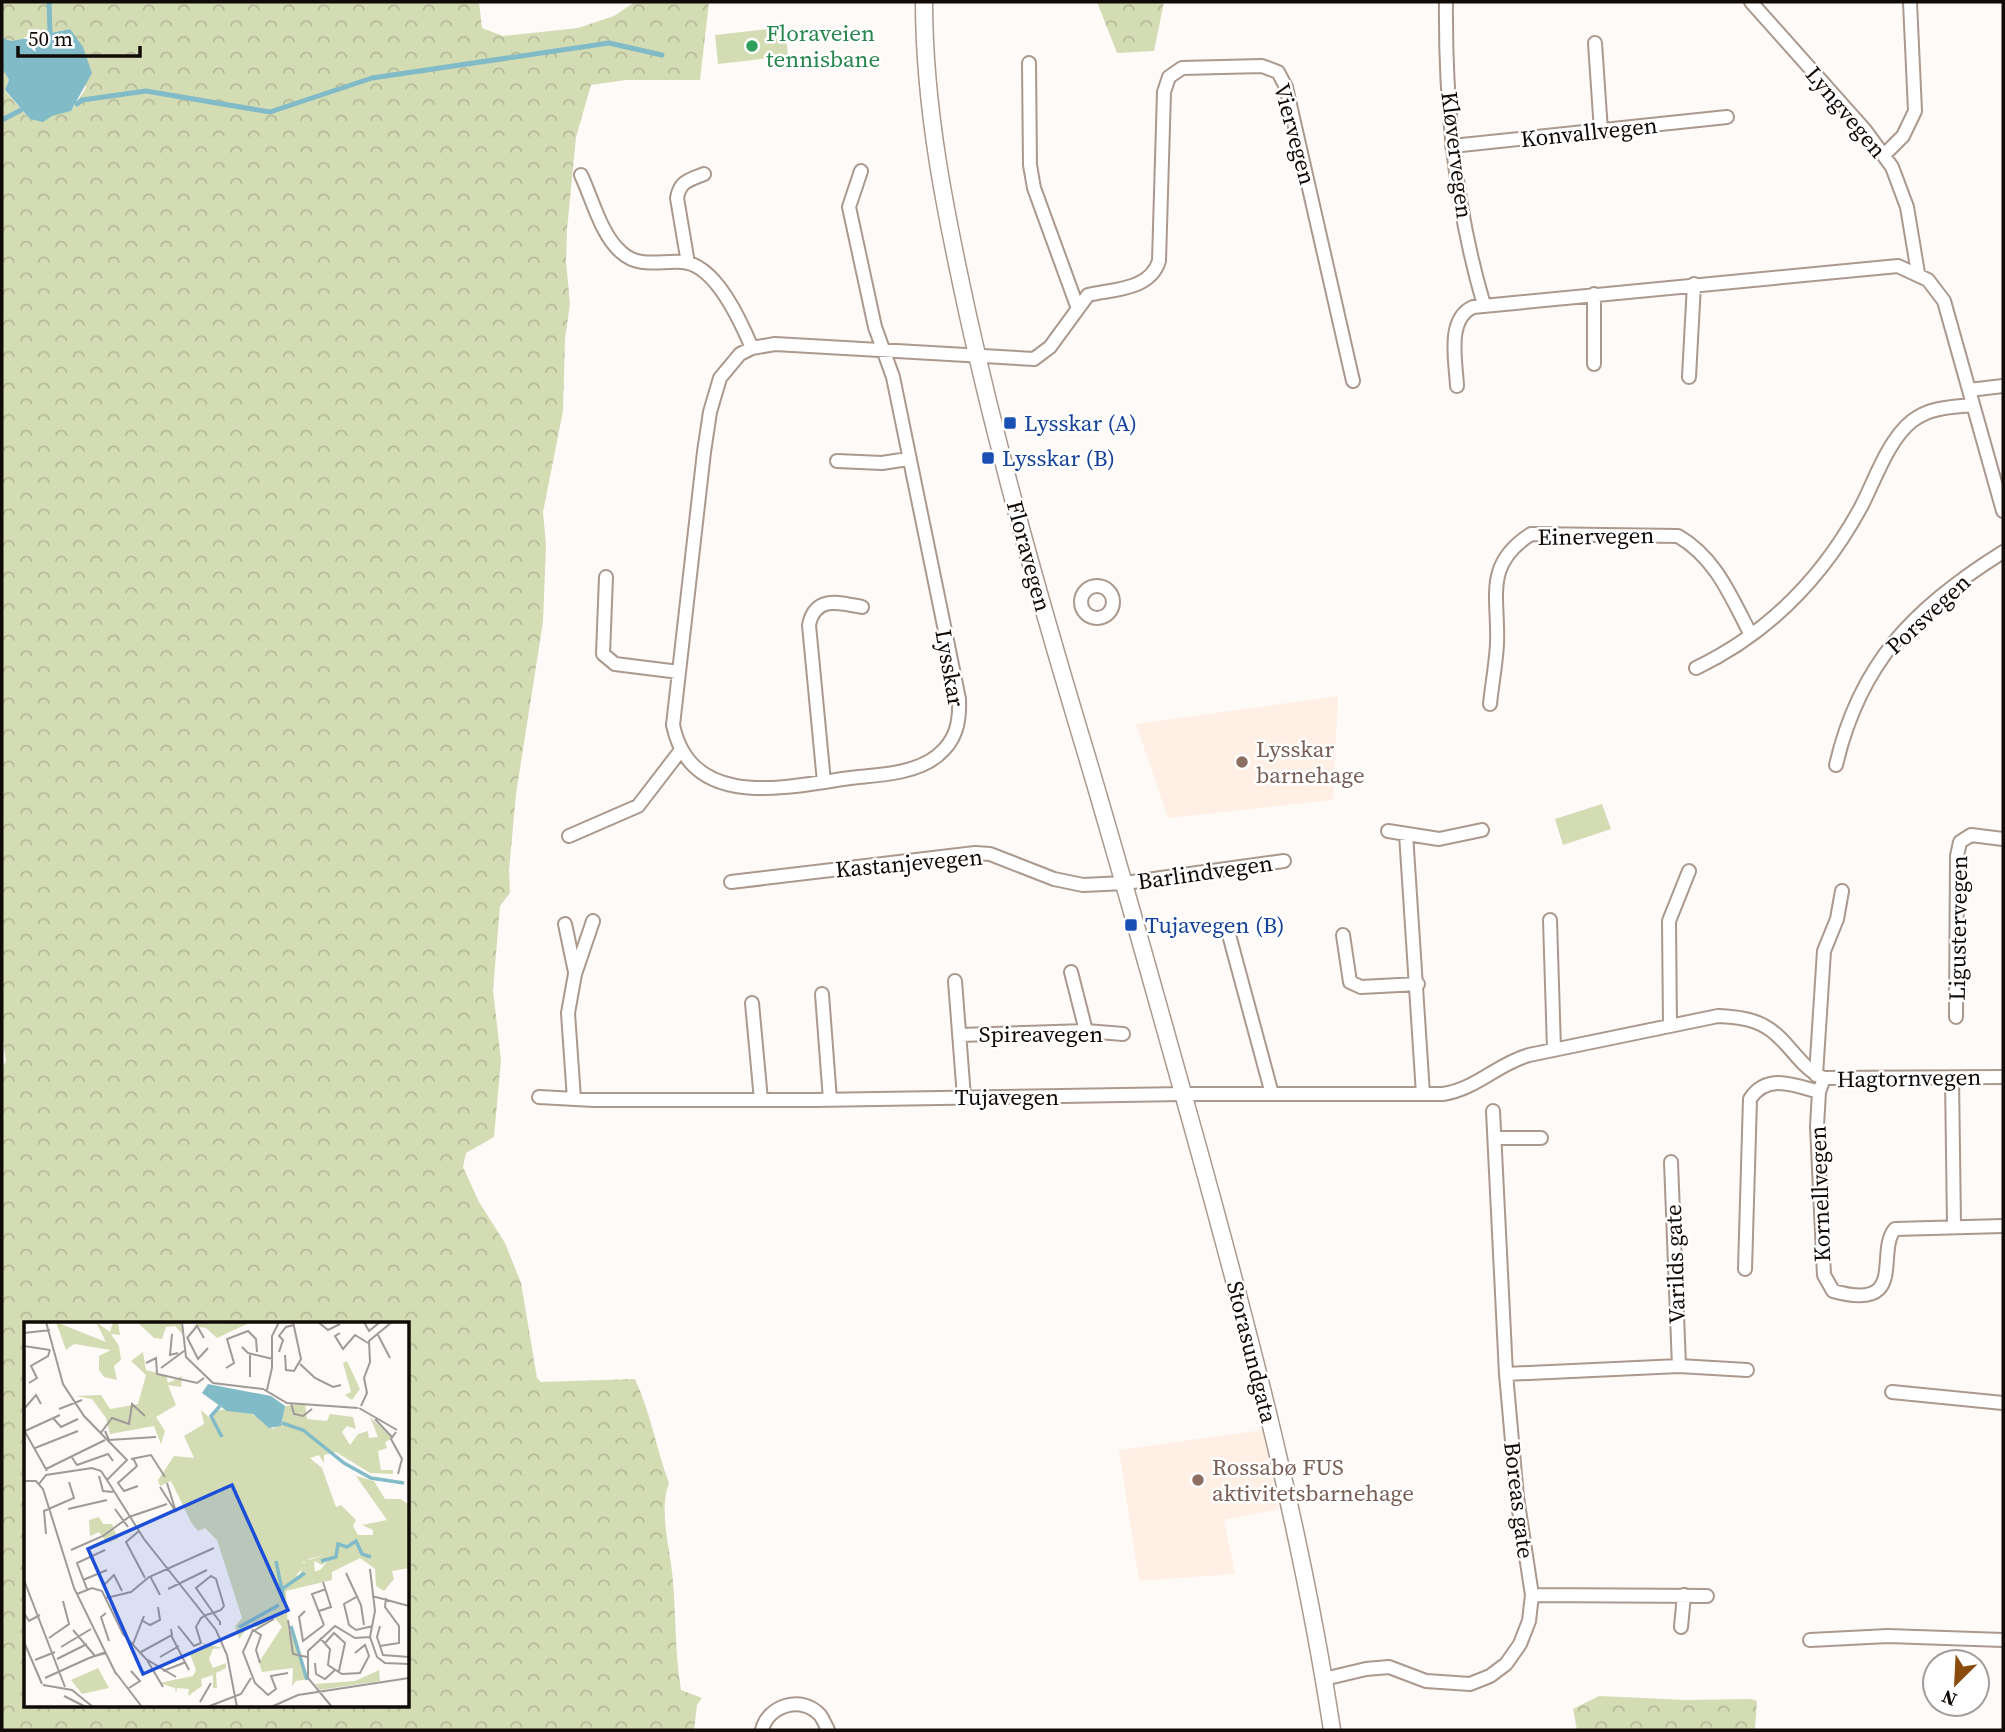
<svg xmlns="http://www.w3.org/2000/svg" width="2005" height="1732" font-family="'Source Serif 4',serif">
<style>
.built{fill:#ffefe4}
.forest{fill:url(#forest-crowns);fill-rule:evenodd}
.pitch{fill:#d4dcb4}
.water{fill:#82bbc8}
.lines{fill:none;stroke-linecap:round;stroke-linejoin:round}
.stream{stroke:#82bbc8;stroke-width:5}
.minor-casing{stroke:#ab998d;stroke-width:16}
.tertiary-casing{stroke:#ab998d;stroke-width:19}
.minor{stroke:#fff;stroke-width:12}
.tertiary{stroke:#fff;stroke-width:16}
.leisure-dot{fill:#2e9e5b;stroke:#fff;stroke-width:2.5}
.transit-dot{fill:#1a4fb4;stroke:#fff;stroke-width:2.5}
.education-dot{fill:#8d6e63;stroke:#fff;stroke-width:2.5}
.labels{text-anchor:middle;stroke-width:5;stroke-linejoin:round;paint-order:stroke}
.leisure-label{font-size:23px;fill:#27864d;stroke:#fff;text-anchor:start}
.street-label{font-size:23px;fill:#110b07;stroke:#fff}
.transit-label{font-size:23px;fill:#164399;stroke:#fff;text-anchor:start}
.education-label{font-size:23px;fill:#785e54;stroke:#fff;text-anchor:start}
.inset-river{fill:none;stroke:#82bbc8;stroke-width:3.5}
.inset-road{fill:none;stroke:#9f9a98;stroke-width:2}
.view{fill:#1d4ed8;fill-opacity:0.15;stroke:#1d4ed8;stroke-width:3.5}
.inset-edge{fill:none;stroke:#110b07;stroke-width:3.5}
</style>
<defs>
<pattern id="forest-crowns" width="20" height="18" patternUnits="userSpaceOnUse" patternTransform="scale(1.75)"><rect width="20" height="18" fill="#d4dcb4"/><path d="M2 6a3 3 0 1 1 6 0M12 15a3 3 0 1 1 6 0" fill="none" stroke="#b5bb99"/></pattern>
</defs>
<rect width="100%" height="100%" fill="#fefaf8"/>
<path class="built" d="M1338,696L1333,800L1168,818L1136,724Z
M1263,1430L1279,1509L1224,1520L1235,1574L1139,1581L1119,1450Z"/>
<path class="forest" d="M2,2H479L482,28L503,36L578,28L614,16L635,2H709L700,80H626L591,85L576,137L567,230L566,261L570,304L565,339L563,411L543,512L546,545L543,622L516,794L509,870L510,893L500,906L493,990L501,1060L494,1137L466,1153L463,1167L479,1202L505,1243L521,1283L537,1378L541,1382L635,1379C651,1414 656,1448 669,1483C658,1511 671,1551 673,1581C676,1618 675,1654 681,1690L702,1698L697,1705L694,1730H2V1068L6,1061L2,1033V68L9,80L5,91L30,119L71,111L86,88L70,29L12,41L2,38ZM26,1324H408V1706H26Z
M1097,2H1164L1154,51L1117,53Z
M1599,1696L1686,1700L1751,1699L1757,1701L1755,1730H1577L1573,1709Z"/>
<path class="pitch" d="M785,27L788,56L718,64L715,35Z
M1602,804L1611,829L1563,845L1555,819Z"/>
<path class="water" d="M70,29L83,47L92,73L71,111L52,116L43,122L30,119L5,90L9,80L2,68V38L12,41Z"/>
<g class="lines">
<path class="stream" d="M49,2L50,33
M77,104L82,100L146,91L270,112L372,78L609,43L662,55
M2,120L21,110"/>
<g class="minor-casing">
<path id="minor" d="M1446,2C1445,104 1455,207 1484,305
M1751,2L1865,130L1892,167L1907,207L1918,273
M1595,43L1601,131
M1029,63L1030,165L1034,188L1077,306
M1452,146L1727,117
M1884,155L1903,136L1915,111L1910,2
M861,171L849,207L875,327L893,377L959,699C960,723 956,741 937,756C915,774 877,775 850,778C787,787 691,811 673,725L704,452L710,412L720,378L740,354L752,348L775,344L1034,359L1050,347L1088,295C1114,289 1150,290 1159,261L1164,92L1169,77L1182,68L1262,66L1278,72L1286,87L1353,381
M581,175C592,198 601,235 621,252C639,269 661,260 683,262C716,265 741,322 752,348
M688,263L677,198C680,181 689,180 704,174
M1594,294V364
M1689,377L1694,284
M1457,386C1456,362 1446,319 1473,307L1898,266L1928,280L1944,301L2003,511
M1969,390L2003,386
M837,461L882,463L908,459
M606,577L603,654L615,664L679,672
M1081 602a16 16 0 1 1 32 0a16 16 0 1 1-32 0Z
M1696,668C1769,633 1823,577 1861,507C1875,480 1888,440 1912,421C1930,407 1952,407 1973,405
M1490,704C1492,684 1496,664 1497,644C1499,597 1483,565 1531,534L1678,536C1716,558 1731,597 1751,635
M1836,765C1860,662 1915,607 2003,552
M824,782L809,625C815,596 838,602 862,607
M1388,831L1439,839L1482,830
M1406,834L1423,1094
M569,836L638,806L681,750
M731,882L975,853L990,854L1054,879L1083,885L1125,883L1284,861
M1550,920L1554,1049
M565,924L575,972
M1228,931L1272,1094
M1343,935L1350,982L1361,987L1418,984
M1071,972L1086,1031
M955,981L964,1097
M822,994L830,1100
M752,1003L761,1100
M1956,1017L1957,856L1960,842L1971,835L2003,839
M1670,1026L1669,921L1689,871
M959,1035L1086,1031L1123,1034
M1816,1075L1824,951L1837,919L1842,891
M1824,1078L1819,1092L1817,1126L1824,1275L1833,1291C1909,1312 1875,1252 1895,1229L2003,1226
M1952,1078L1954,1225
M539,1097L594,1100H814L1183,1094H1443C1476,1089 1497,1064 1529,1055L1718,1016C1734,1017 1752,1018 1766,1027C1789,1040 1799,1068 1824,1078L2003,1077
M574,1099L568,1013L575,974L593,921
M1495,1138H1541
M1671,1162L1679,1366
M1745,1269L1750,1099C1767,1073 1794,1085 1819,1092
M1506,1374L1679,1366L1747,1370
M1892,1392L2003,1403
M1532,1595L1707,1596
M1681,1627L1684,1595
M1810,1640L1888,1636L2003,1640
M1324,1679L1366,1669L1389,1667L1426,1681L1470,1684L1490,1676L1506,1664L1520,1644L1529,1621L1532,1595L1517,1497L1506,1374L1493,1111
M762,1730C768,1705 802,1695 820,1715C823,1719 826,1726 828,1730"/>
</g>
<g class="tertiary-casing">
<path id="tertiary" d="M924,2C924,110 946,215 969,320C1002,468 1044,614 1088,760C1126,888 1162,1018 1198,1147C1251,1339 1302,1533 1332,1730"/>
</g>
<use href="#minor" class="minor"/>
<use href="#tertiary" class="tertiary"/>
</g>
<circle class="leisure-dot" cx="752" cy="46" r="7"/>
<g class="transit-dot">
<rect x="1003" y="416" width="14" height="14" rx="3.5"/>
<rect x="981" y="451" width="14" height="14" rx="3.5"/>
<rect x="1124" y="918" width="14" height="14" rx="3.5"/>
</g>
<g class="education-dot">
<circle cx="1242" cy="762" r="7"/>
<circle cx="1198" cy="1480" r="7"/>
</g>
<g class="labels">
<g class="leisure-label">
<text x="766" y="41">Floraveien<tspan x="766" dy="26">tennisbane</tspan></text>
</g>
<g class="street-label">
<text transform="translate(1846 112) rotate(50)" y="8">Lyngvegen</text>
<text transform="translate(1589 132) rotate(-6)" y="8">Konvallvegen</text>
<text transform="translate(1295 134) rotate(75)" y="8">Viervegen</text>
<text transform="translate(1457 155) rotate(83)" y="8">Kløvervegen</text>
<text transform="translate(1596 536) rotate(-1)" y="8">Einervegen</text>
<text transform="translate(1029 556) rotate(75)" y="8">Floravegen</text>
<text transform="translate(1928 614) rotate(-43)" y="8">Porsvegen</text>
<text transform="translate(950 668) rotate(80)" y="8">Lysskar</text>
<text transform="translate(909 863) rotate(-5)" y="8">Kastanjevegen</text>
<text transform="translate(1205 872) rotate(-8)" y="8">Barlindvegen</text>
<text transform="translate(1958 928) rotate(-89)" y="8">Ligustervegen</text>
<text x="1041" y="1042">Spireavegen</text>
<text transform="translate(1909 1078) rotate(-1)" y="8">Hagtornvegen</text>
<text x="1007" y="1105">Tujavegen</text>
<text transform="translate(1820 1194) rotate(-92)" y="8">Kornellvegen</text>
<text transform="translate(1675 1264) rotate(-92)" y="8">Varilds gate</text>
<text transform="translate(1252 1352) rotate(76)" y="8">Storasundgata</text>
<text transform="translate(1519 1500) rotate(83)" y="8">Boreas gate</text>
</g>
<g class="transit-label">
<text x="1024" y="431">Lysskar (A)</text>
<text x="1002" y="466">Lysskar (B)</text>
<text x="1145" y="933">Tujavegen (B)</text>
</g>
<g class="education-label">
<text x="1256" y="757">Lysskar<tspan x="1256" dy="26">barnehage</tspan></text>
<text x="1212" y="1475">Rossabø FUS<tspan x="1212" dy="26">aktivitetsbarnehage</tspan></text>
</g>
</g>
<g transform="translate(24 1322)">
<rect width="385" height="385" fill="#fefaf8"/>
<path d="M74,346L85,366L58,372L47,358Z" fill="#d4dcb4"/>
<path d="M32,0L82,20L72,0L86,10L89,0H94L96,13L87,12L95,24L97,38L90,44L93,58L80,55L75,48V34L87,28L50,22L42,28ZM113,0H157L159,13L151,4L142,5L138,17L130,16ZM176,0L191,2L227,0L193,16L182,6L169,4ZM119,30L122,48L142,53L144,61L158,54L157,65L144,63L152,83L132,95L141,109L137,122L130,104L86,112L82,96L68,77L52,74L77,73L86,87L114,82L122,53L107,39ZM323,39L336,67L328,78L321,73L327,70L319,41ZM281,82L283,97L303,99L306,92L329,95L332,107L323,104L318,110L326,123L334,112L344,109L345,116L354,115L346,95L369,116L361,120L363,126L354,129L357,148H369V152L346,151L312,130L300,133V141L295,133L286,136L298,146L312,185L317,183L332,198L329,204L334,213H349V208L338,203L363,198L332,154L350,159L361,177H377L385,183V246L368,249L370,257L360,269L352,264L351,247L336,236L308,250V258L262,269L264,309L271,313L284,357L272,359L268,364L269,346L238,350L235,340L258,305L251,296L234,305L227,301L215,317L211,304L218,296L193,218L181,206L174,209L168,202L147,159L136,164L134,158L150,134L170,136L160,114L180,102L177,88L187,97L189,90L201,87L228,92L249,107L258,101L260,84ZM299,233L303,240L296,248L272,254L281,243L278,239ZM75,195L79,202H88L94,217L83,221L75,210L66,214L65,198ZM179,321L199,326L189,327L185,337L189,346L202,341V346L192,351L193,366H189V353L177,357L178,364L164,374L165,367L153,366L152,371L151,366L135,361L169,354L172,348L166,332L180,326ZM355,348L356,359L296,368L291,362L331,359Z" fill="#d4dcb4" fill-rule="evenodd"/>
<path d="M262,206L274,216L253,225L259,228L251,251L249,227ZM279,233L285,238L299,233L306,237L298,243L290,239L291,251L274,256L281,240L270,238Z" fill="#d4dcb4"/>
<path d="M184,62L247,74L261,84L257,104L245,106L229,92L203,89L178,71Z" fill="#82bbc8"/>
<path class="inset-river" d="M196,84L187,94L198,115M258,101L279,108L320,141L347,156L380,161M252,239L258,268M297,239L312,235L314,222L323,225L332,219L338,232L347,235M259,280L258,267L281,251M267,304L283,358M215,305L255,283"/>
<path class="inset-road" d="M158,0L162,35L189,61L239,67L263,81L334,86M294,0L304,8L316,2M340,0L345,9L356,0M0,11L26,8M316,11L311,14L319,27L331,13L344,21M353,11L366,36M148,12L146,33L154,31M163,15L174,37L184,26M163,16L173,4L180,16M0,24L26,28M218,25L224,31L249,37M255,30L259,18L255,14L262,5L270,3M261,33L262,48L270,49L277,37L269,0M122,41L132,36L133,52L173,61L180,56M276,42L291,56L309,65L317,63M137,46L160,29M202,46L210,41L203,17L224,9L232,17L233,30M226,55V33M5,61L13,56L7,44L24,34L26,28M243,68L248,46V14L255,0M267,81L270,92L279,94L288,87M337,84L343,71L340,56L346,40L345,19L368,0M335,86L373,108M0,87L12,73L17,82M35,87L58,78M29,96L37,105L54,97M351,97L368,115M0,108L23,149M1,109L36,93M81,109L85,118L132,115M372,110L367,117L378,137L374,152M76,112L88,96L105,102L108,82L121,94M11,126L54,109M47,134L53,143L84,132L89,139M109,136L113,144L94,161L100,169L114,164M107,137L127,133L141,155M22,147L81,118M75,154L79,169L89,170M83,158L120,217L192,308L203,333L213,385M0,159H12L19,167L50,266L92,352M15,162L22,153L68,146L77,149L83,158L103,138L60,94L39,62L22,0M136,165L152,190L143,161M44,187L83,178M91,187L104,205M115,209L102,220L121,256M22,212L20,189L50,176L45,160M47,228L79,214L105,195L143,182M346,247L351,289L346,315L353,335L361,341L385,342M322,251L337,283L340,303M126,254L136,273M0,258L41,365M59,258L83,248M79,264L90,253L98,269M63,267L53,241L81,228M144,267L183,248M53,272L68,266L78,269L99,312L122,337L152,355M334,274L320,282L325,303L332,308L349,304M348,274L385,284M82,276L107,270L125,255L190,226M281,289L275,295L279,319L300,303M295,289L307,285L299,260M0,291L5,299L16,293M82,291L77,295L85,319M117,298L126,303L136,298L134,285M264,298L269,332L283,335M300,303L288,272L302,267M154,304L170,324L177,321L172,305L177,296L179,295L182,293L189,291L197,288L200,284L192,257L187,254L172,266L188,289L189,291L190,292L196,300V303M356,304L353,315L359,333L385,335M49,308L71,334M231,308L250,297M147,313L165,348M25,316L45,302L39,279M296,316L306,327L304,343L318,352L336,351L345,334L341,323L331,331M0,320L18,362M301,321L310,311L321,321L315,349M109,322L120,294M356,324L375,321V304L361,285L362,276M37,325L67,307M117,330L148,313L147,307M136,335L155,324M33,337L63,322M11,338L31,330M123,338L139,365M236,341L232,328L237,313L229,308L219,330L231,361L244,373L252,367L247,354L264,351M291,341L292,352L301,357L311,348M139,349L162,340M92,351L118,385M21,356L65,336L71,334L79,331H82L71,334M19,363L48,368L69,385M105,366L116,359L107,349M40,374L62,385M176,380L187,361M183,385L217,372L227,356M247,385L274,373L385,356M308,385L284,356V329L311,304L331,316L346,315"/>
<path class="view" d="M208,163L264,288L119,352L64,227Z"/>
<rect width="385" height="385" class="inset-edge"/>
</g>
<rect width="2005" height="1732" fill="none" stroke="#110b07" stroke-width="7"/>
<g transform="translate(1956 1683) rotate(204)"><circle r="33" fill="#ffffff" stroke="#a09d9c" stroke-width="2"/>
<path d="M0-5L12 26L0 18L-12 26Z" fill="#894c0d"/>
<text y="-10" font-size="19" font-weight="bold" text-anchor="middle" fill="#110b07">N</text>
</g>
<path d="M18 46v10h122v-10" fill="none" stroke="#110b07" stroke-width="3.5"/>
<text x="28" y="46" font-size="21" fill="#110b07" stroke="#ffffff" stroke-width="5" paint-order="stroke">50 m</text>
</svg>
